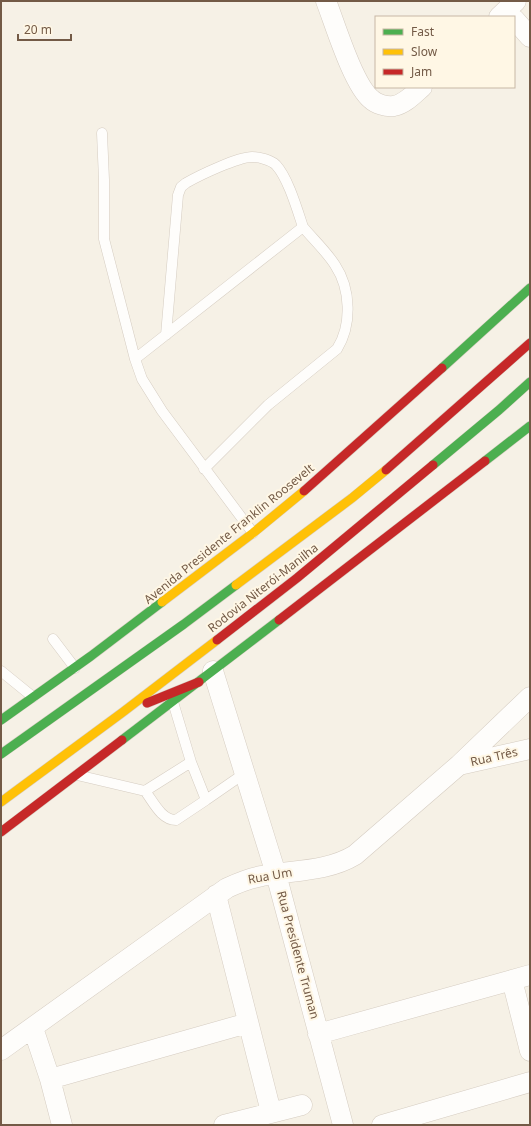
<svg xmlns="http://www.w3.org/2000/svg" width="531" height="1126" font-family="'Noto Sans',sans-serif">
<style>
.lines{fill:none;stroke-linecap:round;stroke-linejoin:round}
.lane-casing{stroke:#d5ccc1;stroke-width:11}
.street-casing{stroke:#d5ccc1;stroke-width:21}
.fast-casing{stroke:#d6cdc2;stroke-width:10}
.slow-casing{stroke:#d6cdc2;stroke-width:10}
.jam-casing{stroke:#d6cdc2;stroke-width:10}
.lane{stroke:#fefdfb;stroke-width:10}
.street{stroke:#fefdfb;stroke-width:20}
.fast{stroke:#4caf50;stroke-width:9}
.slow{stroke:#ffc107;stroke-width:9}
.jam{stroke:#c62828;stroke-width:9}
.labels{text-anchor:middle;stroke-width:4;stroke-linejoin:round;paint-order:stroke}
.street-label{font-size:12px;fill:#735a46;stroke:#fff7e5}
</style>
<rect width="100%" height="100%" fill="#f6f1e6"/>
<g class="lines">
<g class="lane-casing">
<path id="lane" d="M102,133L104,180V239L135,359L142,379L162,411L253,533
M166,335L178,195L181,187L186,183C200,175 238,157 252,157C259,157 271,160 276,165C288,178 297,209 303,227
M135,359L303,227C313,239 326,251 335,265C351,289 352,325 337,349L268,405L204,469
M53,639L75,668
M1,671L33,697
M77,775L145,791C153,801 161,820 176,820L206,800L191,762L173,702
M145,791L191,762
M206,800L245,773"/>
</g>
<g class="street-casing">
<path id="street" d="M326,1C335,24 353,84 371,99C376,104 386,107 394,106C405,104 414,94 422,87
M499,17L516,1
M514,19L530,37
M213,671L276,874L343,1125
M459,765L530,749
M216,895L271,1112
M512,980L530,1051
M33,1028L50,1079L62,1125
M318,1034L530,975
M1,1050L227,888C238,883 249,878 262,876C292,870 327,872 355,855L459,765L530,697
M50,1079L248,1023
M224,1125L302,1105
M382,1125L530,1082"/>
</g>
<g class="fast-casing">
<path id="fast" d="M442,368L530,288
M485,461L530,426
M433,465L499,410L530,382
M1,720L91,656L162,602
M122,740L279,620
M1,754L184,624L236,585"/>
</g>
<g class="slow-casing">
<path id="slow" d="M236,585L352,498L386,470
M162,602L253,533L304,491
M1,802L123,712L217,640"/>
</g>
<g class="jam-casing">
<path id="jam" d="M386,470L530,343
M304,491L442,368
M279,620L485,461
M217,640L297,578L433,465
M147,703L199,682
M1,832L122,740"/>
</g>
<use href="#lane" class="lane"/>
<use href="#street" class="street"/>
<use href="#fast" class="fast"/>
<use href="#slow" class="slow"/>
<use href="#jam" class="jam"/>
</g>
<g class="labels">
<g class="street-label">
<text transform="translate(229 534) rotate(-39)" y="4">Avenida Presidente Franklin Roosevelt</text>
<text transform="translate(263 588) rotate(-38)" y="4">Rodovia Niterói-Manilha</text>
<text transform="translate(494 757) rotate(-13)" y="4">Rua Três</text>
<text transform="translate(270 876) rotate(-10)" y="4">Rua Um</text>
<text transform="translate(298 955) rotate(75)" y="4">Rua Presidente Truman</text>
</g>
</g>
<rect width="531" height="1126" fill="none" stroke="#735a46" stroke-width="4"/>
<rect x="375" y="16" width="140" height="72" fill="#fff7e5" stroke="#c7b8a5"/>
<rect x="383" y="29" width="20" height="6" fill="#4caf50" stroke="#c7b8a5"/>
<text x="411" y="36" font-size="12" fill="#735a46">Fast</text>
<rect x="383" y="49" width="20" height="6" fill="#ffc107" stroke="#c7b8a5"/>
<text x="411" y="56" font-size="12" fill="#735a46">Slow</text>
<rect x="383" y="69" width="20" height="6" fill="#c62828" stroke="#c7b8a5"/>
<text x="411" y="76" font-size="12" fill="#735a46">Jam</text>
<path d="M18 34v6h53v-6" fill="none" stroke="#735a46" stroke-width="2"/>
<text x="24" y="34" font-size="12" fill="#735a46" stroke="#fff7e5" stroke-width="3" paint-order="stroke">20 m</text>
</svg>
